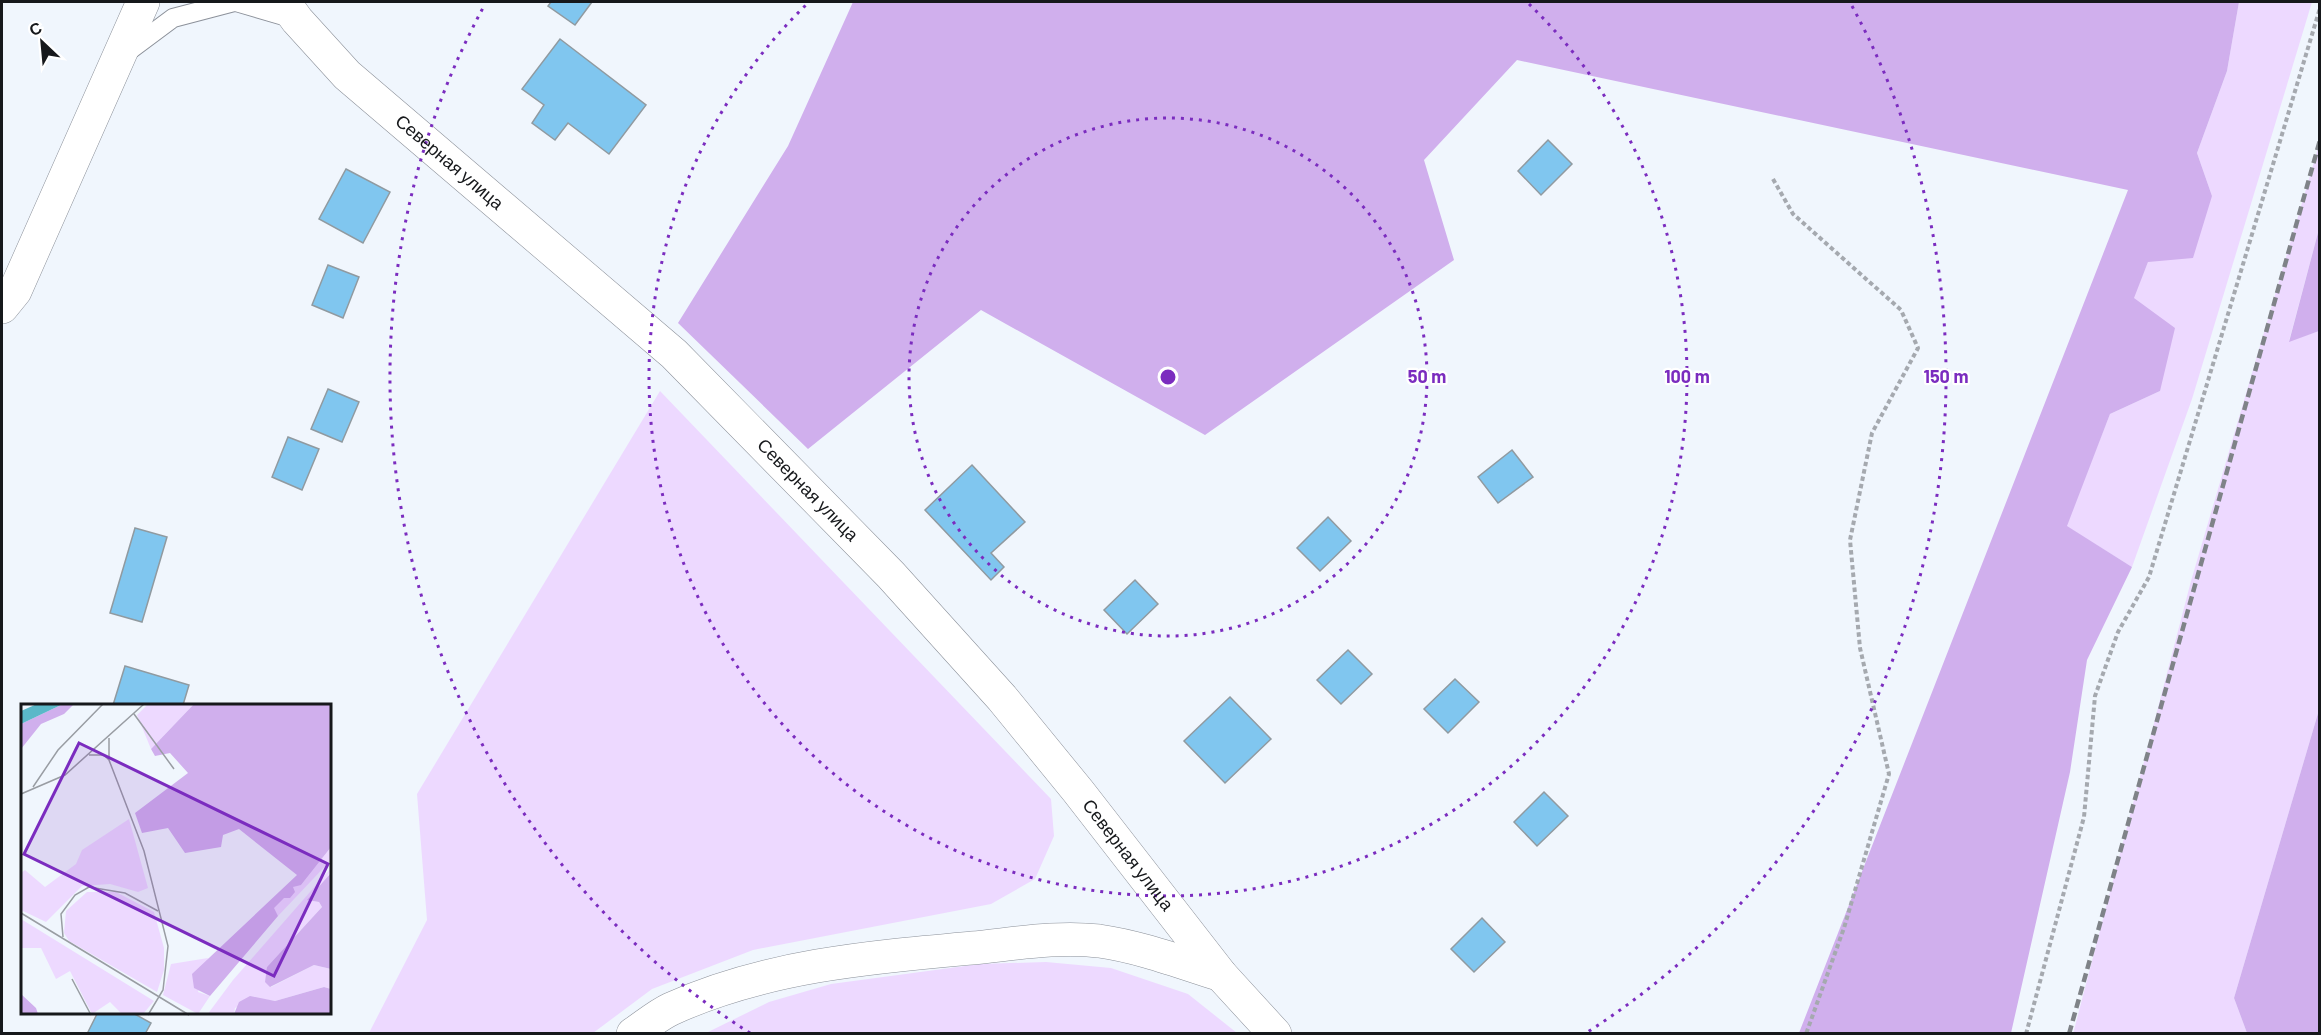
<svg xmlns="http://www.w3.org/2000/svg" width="2321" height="1035" font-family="Barlow,sans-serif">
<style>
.green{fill:#edd9ff}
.forest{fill:#d0afed}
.building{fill:#80c6ef;stroke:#909aa0;stroke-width:1.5}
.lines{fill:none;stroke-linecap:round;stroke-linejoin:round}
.lane-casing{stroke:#8c919a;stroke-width:20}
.street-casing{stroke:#8c919a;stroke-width:34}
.secondary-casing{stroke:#8c919a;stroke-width:34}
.path{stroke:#a5a9af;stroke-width:4;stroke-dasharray:4.5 3;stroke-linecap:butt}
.lane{stroke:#fff;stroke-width:18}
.street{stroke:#fff;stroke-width:33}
.secondary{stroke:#fff;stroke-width:33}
.rail{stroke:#7f8388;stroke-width:4.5;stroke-dasharray:9 4.5;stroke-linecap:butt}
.ring{fill:none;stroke:#7b2cbf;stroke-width:3;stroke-dasharray:3 6}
.labels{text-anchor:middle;stroke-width:4.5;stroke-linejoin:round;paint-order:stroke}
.street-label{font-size:18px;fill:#16181b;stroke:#fff}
.inset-road{fill:none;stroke:#999da3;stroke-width:1.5}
.view{fill:#7b2cbf;fill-opacity:0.15;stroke:#7b2cbf;stroke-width:3}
.inset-edge{fill:none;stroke:#16181b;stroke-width:3}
.centre{fill:#7b2cbf;stroke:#fff;stroke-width:3}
.ring-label{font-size:18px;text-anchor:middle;font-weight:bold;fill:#7b2cbf;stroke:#fff;stroke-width:4.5;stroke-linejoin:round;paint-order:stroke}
</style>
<rect width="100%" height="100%" fill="#f0f6fd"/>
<path class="green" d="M2239,2H2312L2192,399L2132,567L2066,526L2110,414L2160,391L2133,298L2148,262L2212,196L2197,153L2227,71Z
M2319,145V229L2289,341L2319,331V710L2234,998L2247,1033L2073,1034L2191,581Z
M660,391L1051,799L1054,836L1035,879L991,904L753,950L652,989L593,1033H369L427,920L417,794Z
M1046,962L1111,968L1188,994L1237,1033H706L769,1002L831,984L980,964Z"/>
<path class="forest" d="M853,2H2239L2227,71L2197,153L2212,196L2193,258L2148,262L2134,298L2175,328L2160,391L2110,414L2067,526L2132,567L2087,660L2070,772L2011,1033H1799L2128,190L1517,60L1424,160L1454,260L1205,435L981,310L808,449L678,323L788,146Z
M2319,229V331L2289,342Z
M2319,710V1033H2247L2234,998Z"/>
<path class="building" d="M551,2H592L575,25L548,6Z
M560,39L646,105L609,154L568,123L555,140L532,123L544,105L522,89Z
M1548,140L1572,164L1541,195L1518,171Z
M346,169L390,192L363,243L319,219Z
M328,265L359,277L343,318L312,305Z
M328,389L359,402L342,442L311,429Z
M288,437L319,449L302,490L272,477Z
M1512,450L1533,477L1498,503L1478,477Z
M972,465L1025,522L991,553L1004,567L991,580L925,510Z
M1328,517L1351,541L1320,571L1297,548Z
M135,528L167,537L142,622L110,613Z
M1135,580L1158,604L1127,634L1104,610Z
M1348,650L1372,674L1341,704L1317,680Z
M125,666L189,685L183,705H113Z
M1455,679L1479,702L1448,733L1424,709Z
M1230,697L1271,739L1225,783L1184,741Z
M1544,792L1568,816L1537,846L1514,822Z
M1482,918L1505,942L1474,972L1451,949Z
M98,1012H131L151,1023L145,1034H87Z"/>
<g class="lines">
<g class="lane-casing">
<path id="lane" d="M236,2L294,19
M126,53L173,18L234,2"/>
</g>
<g class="street-casing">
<path id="street" d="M2,307L15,291L143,2"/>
</g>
<g class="secondary-casing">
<g id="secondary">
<path id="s1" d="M284,2L297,20L347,75L674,354L891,575L1002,698L1078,791L1221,975L1275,1034"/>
<path d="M633,1034C645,1026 658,1015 671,1009C765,966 871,957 972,948C1014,944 1057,936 1099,941C1141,947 1180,962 1221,975"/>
</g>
</g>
<path class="path" d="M1773,179L1793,214L1901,310L1918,348L1872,433L1850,540L1860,648L1889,774L1844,928L1806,1034
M2026,1034L2084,817L2095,696L2118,632L2149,577L2320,8"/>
<use href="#lane" class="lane"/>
<use href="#street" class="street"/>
<use href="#secondary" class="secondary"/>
<path class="rail" d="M2069,1034L2320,140"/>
</g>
<g class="ring">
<circle cx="1168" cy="377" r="259"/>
<path d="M1529 4A519 519 0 1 1 807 4"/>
<path d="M750 1033A778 778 0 0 1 484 6M1852 6A778 778 0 0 1 1586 1033"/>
</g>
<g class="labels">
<g class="street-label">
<text dy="6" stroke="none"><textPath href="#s1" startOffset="231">Северная улица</textPath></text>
<text dy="6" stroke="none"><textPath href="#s1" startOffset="717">Северная улица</textPath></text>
<text dy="6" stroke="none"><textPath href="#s1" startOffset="1203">Северная улица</textPath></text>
</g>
</g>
<g transform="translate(21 704)">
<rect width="310" height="310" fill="#f0f6fd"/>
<path d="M127,0H173L130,45L116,11ZM108,115L127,184L117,188L89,180L61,182L25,218L0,206V169L4,166L24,183L55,160L61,146ZM310,143V156L257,212L252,204L275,180L280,181ZM310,164L305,178L287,196L298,198L301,203L246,263L250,283L293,261L310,265V285L303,283L254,297L234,294L214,304L213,310L186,311L212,276ZM66,188H95L133,208L143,244V266L136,288L48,237L43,229L45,207ZM0,215L133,297L122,310H101L89,298L71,310L49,267L35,275L20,244H0ZM187,254L177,288L189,292L177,310L142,291L150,260Z" fill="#edd9ff"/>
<path d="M42,0H53L43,10L20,20L0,45V20ZM173,0H310V143L280,181L272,183L274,188L269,194H263L253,204L257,212L189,292L173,284L171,270L276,171L218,125L202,131L200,143L164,149L147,124L121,129L114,109L167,69L149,49L134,52L130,45ZM310,169V265L293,261L249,283L244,278L246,263L301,203L298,198L286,196ZM303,283L310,285V310H213L218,298L229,292L254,297ZM0,290L15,304L17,310H0Z" fill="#d0afed"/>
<path d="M16,0H42L0,20V7Z" fill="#5ab8c8"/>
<path class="inset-road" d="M113,10L153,65M88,34V56L123,147L147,242L142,286L127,311M68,51H83L88,56M12,83L37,46L82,0M0,90L44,71L123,0M0,209L168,311M42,233L40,210L54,191L68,183L104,189L137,207M51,275L70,311"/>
<path class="view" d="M58,39L307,160L253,272L3,150Z"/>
<rect width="310" height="310" class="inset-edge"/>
</g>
<circle cx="1168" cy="377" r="9" class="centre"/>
<g class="ring-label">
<text x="1427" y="383">50 m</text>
<text x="1687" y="383">100 m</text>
<text x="1946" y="383">150 m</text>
</g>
<rect width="2321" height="1035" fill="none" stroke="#16181b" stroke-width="6"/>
<g transform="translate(42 42) rotate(334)" stroke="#ffffff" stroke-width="4.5" paint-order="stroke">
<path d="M0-4.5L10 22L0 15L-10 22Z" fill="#16181b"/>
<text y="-9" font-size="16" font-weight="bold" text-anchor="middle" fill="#16181b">С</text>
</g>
</svg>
